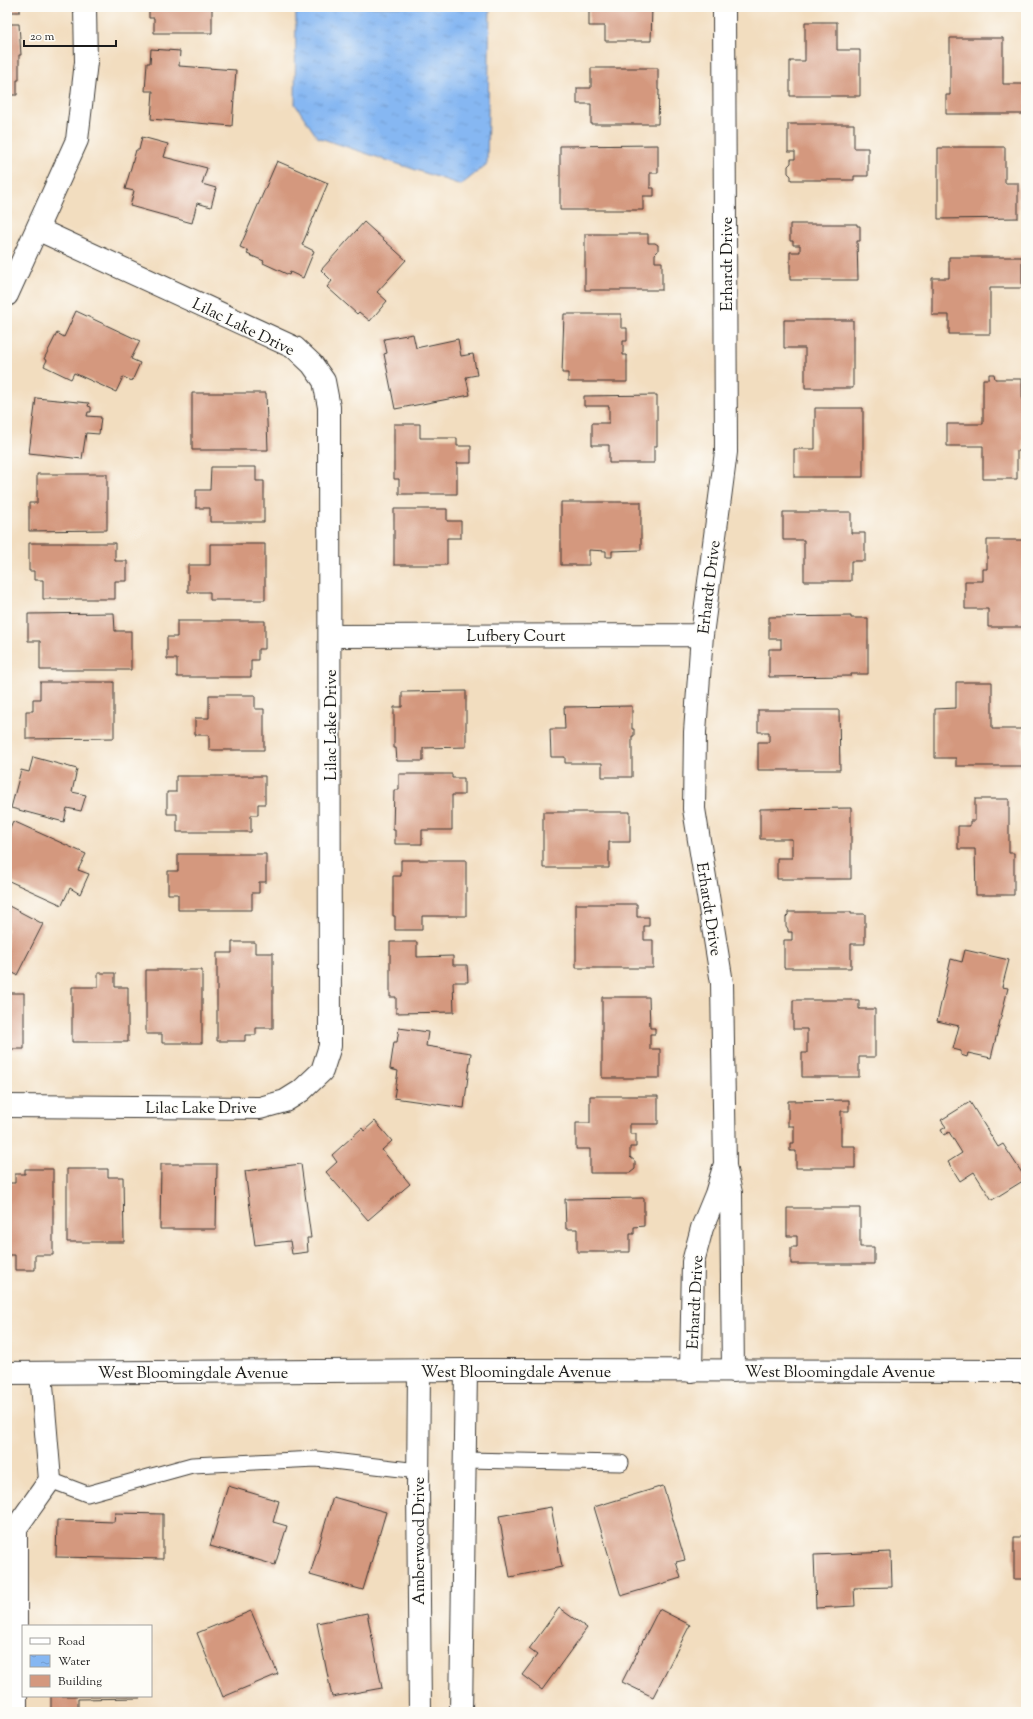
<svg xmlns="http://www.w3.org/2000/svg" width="1033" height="1719" font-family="'Sorts Mill Goudy',serif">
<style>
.water{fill:url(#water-ripples);stroke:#516a87}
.building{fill:#d4987e}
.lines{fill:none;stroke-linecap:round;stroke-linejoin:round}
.service-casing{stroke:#3c3934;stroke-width:17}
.minor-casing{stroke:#3c3934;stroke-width:24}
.secondary-casing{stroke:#3c3934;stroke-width:24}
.service{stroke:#fff;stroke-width:15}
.minor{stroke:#fff;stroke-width:22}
.secondary{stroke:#fff;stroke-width:22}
.labels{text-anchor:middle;stroke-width:3;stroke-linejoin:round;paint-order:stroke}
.street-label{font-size:16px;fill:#1c1c1c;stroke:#fdfcf7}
</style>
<defs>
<pattern id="water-ripples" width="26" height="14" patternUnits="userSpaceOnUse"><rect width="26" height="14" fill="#86b7f2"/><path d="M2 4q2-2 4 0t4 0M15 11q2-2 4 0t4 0" fill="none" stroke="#739dcf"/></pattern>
</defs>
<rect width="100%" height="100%" fill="#fdfcf7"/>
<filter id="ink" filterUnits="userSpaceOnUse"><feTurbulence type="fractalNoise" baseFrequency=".025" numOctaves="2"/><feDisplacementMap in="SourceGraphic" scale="8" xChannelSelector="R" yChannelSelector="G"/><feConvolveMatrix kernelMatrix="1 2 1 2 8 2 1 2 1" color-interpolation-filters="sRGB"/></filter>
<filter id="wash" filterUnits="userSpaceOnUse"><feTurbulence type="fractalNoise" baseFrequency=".012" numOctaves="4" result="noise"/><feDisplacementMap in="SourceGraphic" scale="16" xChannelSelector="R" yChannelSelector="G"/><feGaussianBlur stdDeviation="0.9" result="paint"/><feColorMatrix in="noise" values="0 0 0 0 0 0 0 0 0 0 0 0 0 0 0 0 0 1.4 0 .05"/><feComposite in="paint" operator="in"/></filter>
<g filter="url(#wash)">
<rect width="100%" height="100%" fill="#f2ddbf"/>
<path class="water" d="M296,7H490L487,164L461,185L317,137L295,104Z"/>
<g id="blocks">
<path class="building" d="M7,7H20V12H7Z
M149,7H212V33H154V18H149Z
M589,7H652L651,41H605V26H589Z
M805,22H837V50H860V96H790V61H805Z
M7,24H19L21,55H19V80H17V95H7Z
M950,38H1003V84H1026V114H946V95H950Z
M151,49L180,51L179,66L236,70L232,126L151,119L153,91H145L147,63H150Z
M591,68H658V90H659L658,124H591V104H577V88H591Z
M788,124H854V148H868V176H854V180H791V176L788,173V166L791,163V159H795V152H788Z
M142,137L168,144L164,157L207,168L202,184L216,188L211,207L197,203L192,223L130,206L134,191L125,189L136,150H139Z
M658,145V173H650V188H654V196H643V210H560V146Z
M952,147H1005V183H1018V218L938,219V148H952Z
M277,161L328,183L302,245L314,251L303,278L290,272L289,275L263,263L264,261L247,254L249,251L240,247Z
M364,222L406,260L377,292L387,301L370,321L359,312L357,314L327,287L332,281L321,270Z
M790,224H857V226H860V241H857L858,280H790V252H800V245H793V241H790Z
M585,234H648V243H655L658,245V251L655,254V262H662V290H585Z
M949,257H1022V288H990V334H949V315H932V278H949Z
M76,311L140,341L131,359L140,363L132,381L123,377L116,392L74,373L71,379L44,366L47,360L44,359L57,333L64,337Z
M564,314H621V328H627V341H623V355H627V382H568V373H562Z
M784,320H853V388H805V348H784Z
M413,334L416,348L458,339L461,356L473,354L477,375L466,377L470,395L395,409L384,354L387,353L384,339Z
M989,374H994L995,379H1022L1023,451H1017V479H983V446H947V424H983V379H989Z
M192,393H266L268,450H192Z
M657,395V446H654V463H609V445H592V423H609V406H584V396Z
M36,398L89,403L88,406L91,407V412H88L87,416L101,417L99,434L86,433L82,459L29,453Z
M815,408H863V477H794V449H815Z
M394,424H420V438H457V446H471V463H457V494H399V479H394Z
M211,467H256V481H264V522H210V508H196V490H210Z
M37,474H107V530L29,531V503H37Z
M561,502H641V550L612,551V557H606V551L589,550V565H561Z
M394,509H447V521H461V538H447V565H394Z
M783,512H851V533H865V561H851V581H804V540H783Z
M987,540H1025V627H988V609H965V581H983V569H987Z
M29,543H115V561H127V581H115V599H43V580H34V571H29Z
M210,544H265V600H210V592H188V565H210Z
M114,613L115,631H131V670H40V641H28V614Z
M851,616V618H868V674H851V676L769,677V649H781V639H769V617Z
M177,621H265V649H258V660H251V677H177V659H167V637H177Z
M40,682H114V738L26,739V711H33V699H40Z
M956,682H992V729H1023V766H956V758H935V709L956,708Z
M466,691V747L423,748V761H397L396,748H394V707H402V692Z
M209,695H255V709H264V750H209V735H195V718H209Z
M632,706V729H634V736H632V777H602V763H565V757H551L550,729H565L564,707Z
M758,710H839L840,770H758V742H769V732H758Z
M33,757L77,769L72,792L86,795L81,811L67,808L64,822L11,808L21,770L29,772Z
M399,774H452V778H464V795H452V830H422V844H395V830H393L394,790H399Z
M176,776H265V804H258V815H251V832H177V814H167V792H176Z
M975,799H1009V853H1014V895H976L975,849H958V826H970V821H975Z
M851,808V879H777V858H792V839H760V809Z
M543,812H630V842H609V868H543Z
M13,821L86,854L78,870L89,874L80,894L70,888L62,905L7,880V834Z
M178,854H266V882H259V893H252V910H178V894H168V871H178Z
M401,860H466V916H422V930H395V916H393V876H401Z
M576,904H637V917H649V926H644V940H653V968H576Z
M7,905L43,924L17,975L7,970Z
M788,912H851V914H865V944H851V968H784V940H792V932H788V929L786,926V917L788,915Z
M232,942H255V953H273V1028H256V1035H245V1041H217V953H232Z
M390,942H417V957L453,956V965H467L468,982H453L454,1012L396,1013V997H390Z
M965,950L1009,960L1002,987L1008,988L991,1058L968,1053L967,1057L961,1055V1051L953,1049L959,1026L937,1021L951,959L962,962Z
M146,970H202V1043H162V1034H146Z
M98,973H115V987H128V1042H72V987H98Z
M7,993H24V1049H7Z
M602,997H649L650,1028H655V1034H650V1048L649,1049H660V1078H602Z
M793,1000H859V1009H875V1057H859V1077H802V1053H807V1029H793Z
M399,1028L428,1032L426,1046L471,1053L464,1108L394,1098L398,1071L390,1069L394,1042H397Z
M590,1096H658V1124H630V1134H636V1147H630V1157L635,1161V1169L630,1173H590V1149H576V1123H590Z
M849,1100V1111H841V1146H855V1168H796V1151H790V1143H794V1126H788V1101Z
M970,1102L998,1147L1003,1144L1026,1179L992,1200L974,1172L960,1181L948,1162L962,1153L949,1132L944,1135L941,1130L946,1127L941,1120Z
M375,1121L392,1141L382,1150L410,1184L368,1220L326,1172L337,1162L332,1155L362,1128L364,1131Z
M161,1164H217L216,1229H160Z
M301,1164L311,1238H307L308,1252L292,1254L290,1241L255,1245L245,1171Z
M25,1169H53V1255H35V1270H15V1255H7V1183H15V1174H25Z
M67,1169H108V1177H123L124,1242H67Z
M644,1198V1226L634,1227V1234H630V1252H577V1229H566L565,1199Z
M787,1208H860V1247H874V1264H791V1247H797V1236H787Z
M228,1486L279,1501L273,1522L287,1526L275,1565L210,1546Z
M663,1486L685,1560L676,1562L681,1578L621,1596L594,1507Z
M333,1497L386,1512L363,1590L310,1575Z
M551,1507L562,1567L510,1577L499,1516Z
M115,1513L163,1514V1559L56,1557L57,1520L114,1522Z
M1014,1537H1026V1579H1014Z
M891,1552L892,1587L854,1588L855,1606L816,1608L814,1555Z
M559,1608L587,1628L542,1690L522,1675L537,1655L529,1649Z
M659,1609L690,1625L653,1697L622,1682Z
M251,1611L278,1674L223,1697L197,1633Z
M367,1613L382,1688L332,1697L317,1623Z
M51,1696H140V1698L78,1699V1711H51Z"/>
</g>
</g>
<g filter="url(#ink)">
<use href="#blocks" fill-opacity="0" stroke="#3c3934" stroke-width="1"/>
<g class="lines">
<g class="service-casing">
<path id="service" d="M465,1460L621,1463
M50,1480L87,1494L192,1465L316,1459L418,1471"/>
</g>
<g class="minor-casing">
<path id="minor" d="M724,7L726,452L702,635L695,732L694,809L722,983L725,1166L731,1193L733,1371
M7,295L77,140L86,62L85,7
M330,636L702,635
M7,1106L260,1108L285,1101L301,1091L322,1071L330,1046L329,407L324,381L312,364L295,348L37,229
M419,1371L418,1488L420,1712
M691,1371L693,1262L702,1228L716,1194L724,1167
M16,1712V1528L50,1480L41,1373
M461,1712L466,1370"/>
</g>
<g class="secondary-casing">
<path id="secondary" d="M7,1373L466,1370L1026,1371"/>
</g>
<use href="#service" class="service"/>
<use href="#minor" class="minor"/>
<use href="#secondary" class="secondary"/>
</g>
</g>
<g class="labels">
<g class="street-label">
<text transform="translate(726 264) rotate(-90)" y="6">Erhardt Drive</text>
<text transform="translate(244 326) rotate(26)" y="6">Lilac Lake Drive</text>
<text transform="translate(708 587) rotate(-83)" y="6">Erhardt Drive</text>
<text x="516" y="641">Lufbery Court</text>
<text transform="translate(330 725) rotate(-90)" y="6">Lilac Lake Drive</text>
<text transform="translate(710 909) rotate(81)" y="6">Erhardt Drive</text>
<text x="201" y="1113">Lilac Lake Drive</text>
<text transform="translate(694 1302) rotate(-87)" y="6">Erhardt Drive</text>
<text x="516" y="1377">West Bloomingdale Avenue</text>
<text x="840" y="1377">West Bloomingdale Avenue</text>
<text x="193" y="1378">West Bloomingdale Avenue</text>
<text transform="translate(418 1541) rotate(-90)" y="6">Amberwood Drive</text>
</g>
</g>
<rect width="1033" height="1719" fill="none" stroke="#fdfcf7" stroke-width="24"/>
<rect x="22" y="1625" width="130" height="72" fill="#fdfcf7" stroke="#a3a29f"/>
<rect x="30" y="1638" width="20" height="6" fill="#ffffff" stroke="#a3a29f"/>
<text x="58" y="1645" font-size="12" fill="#1c1c1c">Road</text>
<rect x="30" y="1655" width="20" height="12" fill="url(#water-ripples)" stroke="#a3a29f"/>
<text x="58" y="1665" font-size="12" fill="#1c1c1c">Water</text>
<rect x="30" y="1675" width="20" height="12" fill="#d4987e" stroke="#a3a29f"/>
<text x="58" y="1685" font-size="12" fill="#1c1c1c">Building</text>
<path d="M24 40v6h92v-6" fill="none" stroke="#1c1c1c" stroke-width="2"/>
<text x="30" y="40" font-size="12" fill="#1c1c1c" stroke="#fdfcf7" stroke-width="3" paint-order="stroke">20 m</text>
</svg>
